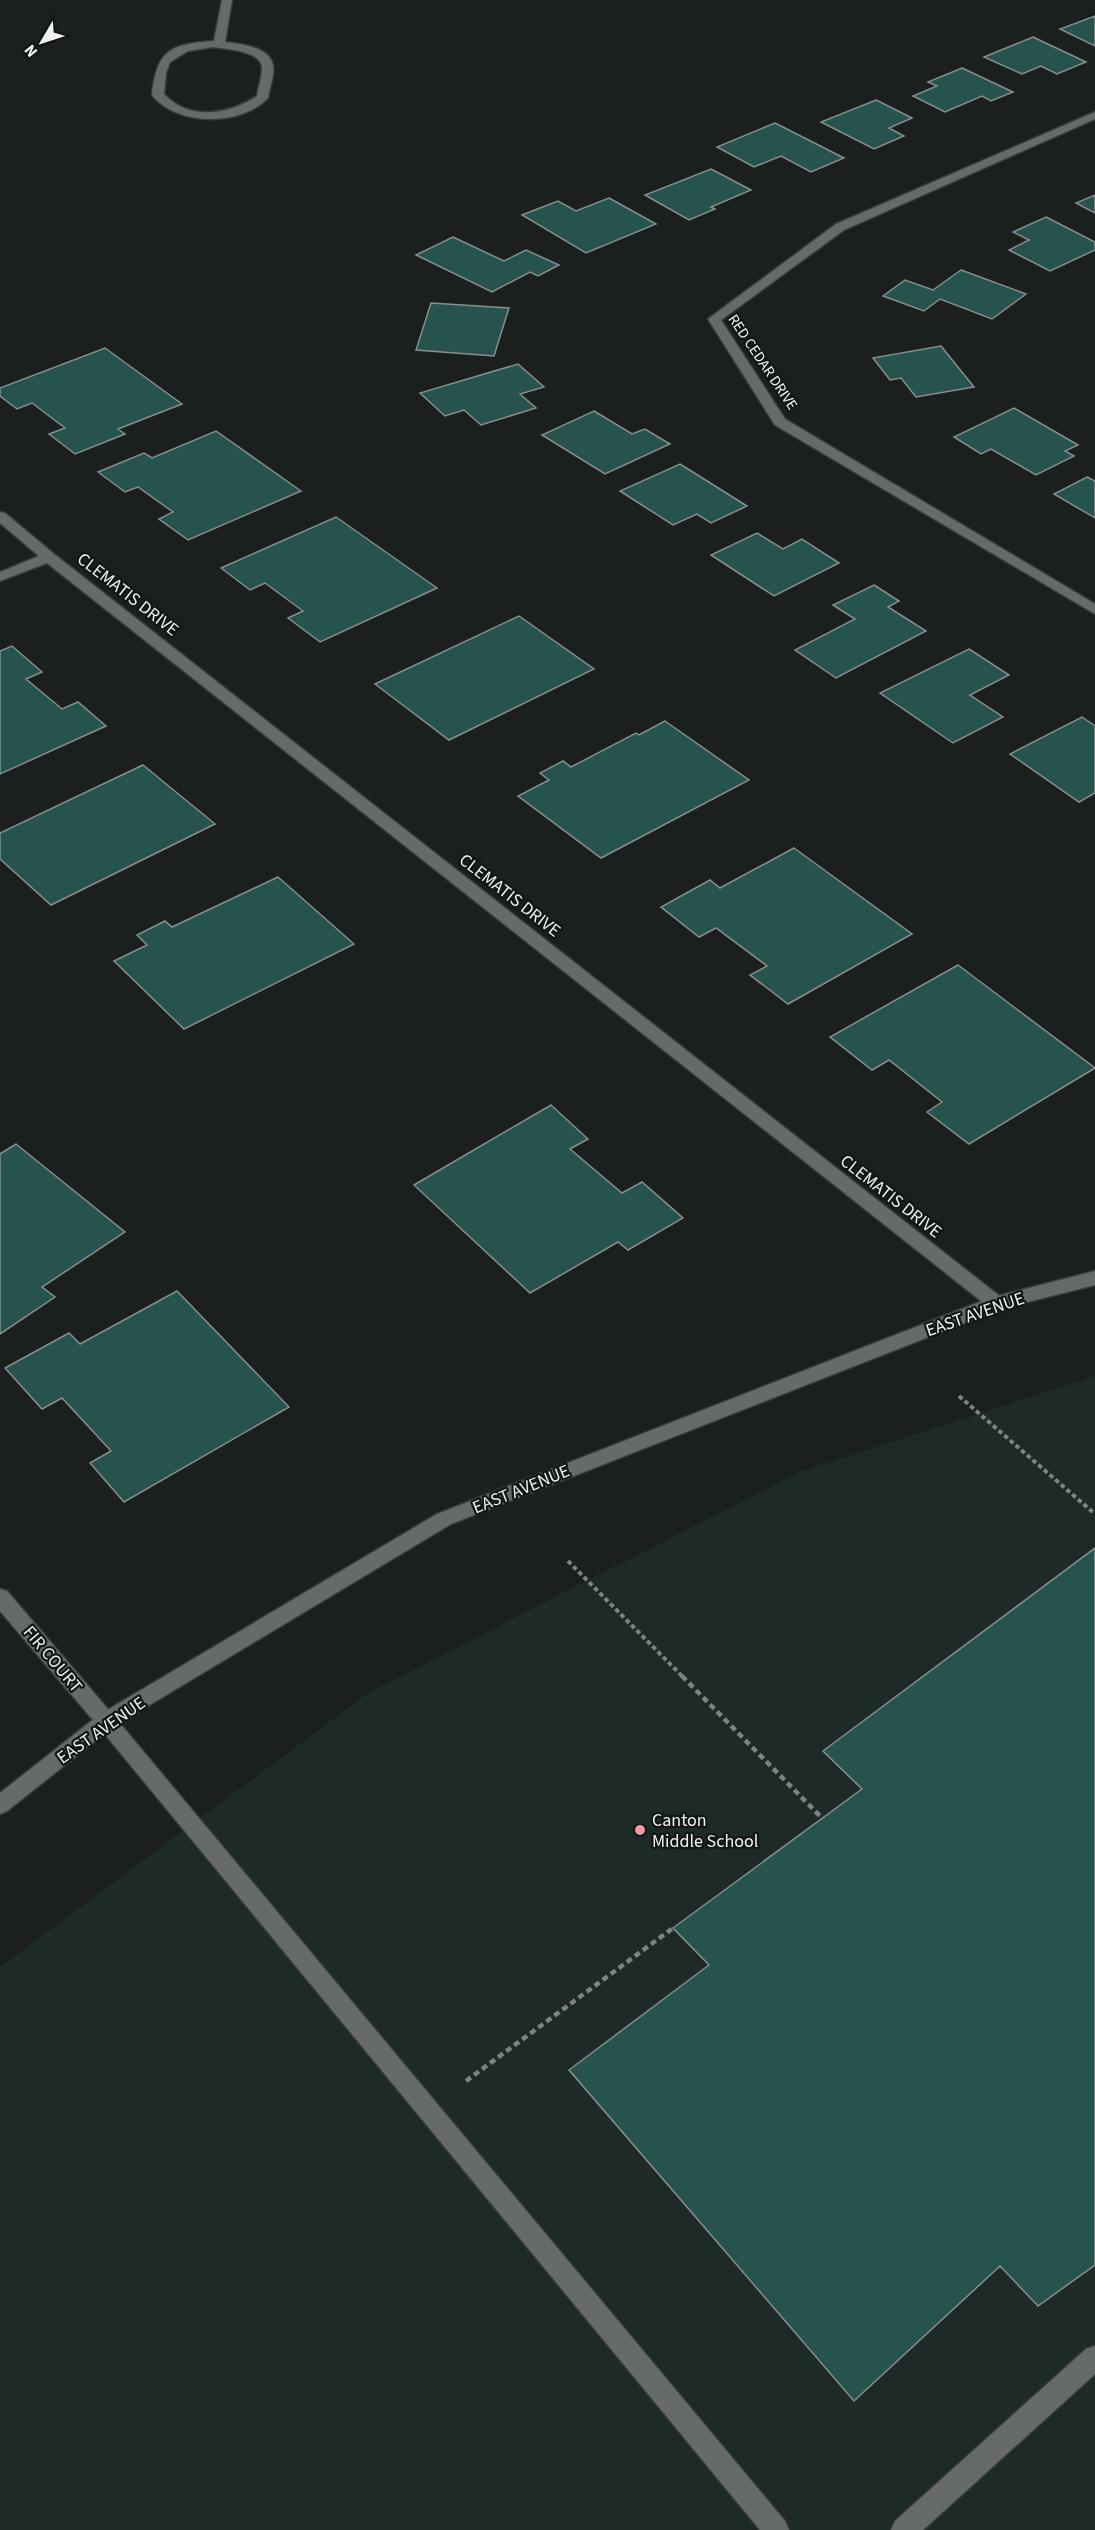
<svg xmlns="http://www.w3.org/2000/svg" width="1095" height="2530" font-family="'Source Sans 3',sans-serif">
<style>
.built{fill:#1e2a28}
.building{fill:#27534e;stroke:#888e8d;stroke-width:1.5}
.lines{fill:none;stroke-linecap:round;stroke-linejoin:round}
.service-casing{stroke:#393c3b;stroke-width:3}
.minor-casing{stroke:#393c3b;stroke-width:3}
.tertiary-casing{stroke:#393c3b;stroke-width:3}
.path-far1{stroke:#7f8281;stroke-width:4;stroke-dasharray:4.5 3;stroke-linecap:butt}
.path{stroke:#7f8281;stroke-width:4.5;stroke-dasharray:6 4;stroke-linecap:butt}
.service{fill:#666b6a;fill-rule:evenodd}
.minor{fill:#666b6a;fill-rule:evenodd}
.tertiary{fill:#666b6a;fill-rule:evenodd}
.poi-dot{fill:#f49aa0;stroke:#121615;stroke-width:2}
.labels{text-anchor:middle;stroke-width:4.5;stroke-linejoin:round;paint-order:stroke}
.far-street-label{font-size:15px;fill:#eef1f0;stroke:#121615}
.street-label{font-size:18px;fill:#eef1f0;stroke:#121615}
.poi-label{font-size:18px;fill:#eef1f0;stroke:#121615;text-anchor:start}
</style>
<rect width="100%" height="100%" fill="#1b1f1e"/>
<path class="built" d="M1095,1376V2530H0V1967L368,1693L799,1472Z"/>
<path class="building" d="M1095,16V46L1060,29Z
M1033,37L1086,62L1057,74L1041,66L1022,74L984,57Z
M962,68L1013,92L991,101L982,96L945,112L913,96L937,86L928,82Z
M876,100L912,118L889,128L904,136L874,149L821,122Z
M775,123L844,158L811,172L781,156L754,167L717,147Z
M711,169L751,190L711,207L715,209L689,220L645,195Z
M1095,195V213L1076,203Z
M609,198L656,224L586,253L522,215L558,201L576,211Z
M1046,217L1095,242V250L1050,271L1009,250L1029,240L1013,232Z
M453,237L504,261L526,250L559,265L538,276L530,272L492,292L416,255Z
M961,270L1026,294L992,319L940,299L924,311L883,296L905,280L933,290Z
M431,303L509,308L494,356L416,350Z
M941,346L974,387L916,397L901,378L890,380L873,358Z
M105,348L182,404L118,429L125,434L75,454L49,434L65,428L32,403L17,409L0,396V388Z
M518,364L544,387L520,394L536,408L481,425L464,410L445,416L420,393Z
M1014,408L1078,445L1065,451L1074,456L1036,475L991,449L981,454L954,437Z
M594,411L632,434L645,429L670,444L605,474L542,435Z
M216,431L301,491L188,540L159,519L173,512L138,487L125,492L98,472L144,453L152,458Z
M680,464L747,506L711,523L697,514L673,525L620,491Z
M1087,477L1095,481V518L1054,494Z
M336,517L437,588L320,642L288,618L303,611L265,583L250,590L221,568Z
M757,533L783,549L802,539L839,563L774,596L711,555Z
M874,585L899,601L888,607L926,631L836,678L795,650L855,619L833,605Z
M519,616L594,669L449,740L375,684Z
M12,646L42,672L26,679L62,709L78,702L106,726L0,774V651Z
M969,649L1009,675L970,695L1003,717L953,743L880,693Z
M1082,717L1095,726V793L1079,802L1010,754Z
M665,721L749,780L601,858L518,796L549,780L540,773L563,761L571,767L636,733L639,735Z
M143,765L215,824L51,905L0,859V833Z
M794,848L912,934L788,1004L750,975L767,966L716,928L699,937L661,907L710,880L720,888Z
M278,877L354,944L184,1029L114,961L147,945L137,935L165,921L172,927Z
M958,965L1095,1068L969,1144L927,1112L942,1102L889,1060L872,1070L830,1037Z
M551,1105L588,1139L570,1149L622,1193L642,1182L683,1218L628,1250L618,1242L530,1293L414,1185Z
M16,1144L125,1232L42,1287L55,1297L0,1334V1154Z
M177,1291L289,1407L124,1502L90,1463L111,1451L62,1398L42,1409L5,1368L69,1333L80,1344Z
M1095,1548V2265L1038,2306L1000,2266L854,2401L569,2070L709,1965L673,1928L862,1789L823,1751Z"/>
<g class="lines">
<g class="service-casing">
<path id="service" d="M106,1712L113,1715L785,2521L789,2530H760L99,1727L96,1721L99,1715Z
M1095,2346V2374L923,2530H891L895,2521L1086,2349Z"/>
</g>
<g class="minor-casing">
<path id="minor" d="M222,0H232L225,42C240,44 269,46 273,65C275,75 269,89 268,98C240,127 177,126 152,95C157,50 170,44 214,41ZM213,47C226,49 262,51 262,68C262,77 258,88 257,96C228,115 189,121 164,94L166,73L170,62L188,51Z
M1095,112V119L844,230L721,320L785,419L1095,604V614L775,425L708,319L836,224Z
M0,512L5,513L54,554L1002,1298L1005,1303L1002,1308L996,1310L990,1308L47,563L0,581V572L39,556L0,523Z
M0,1589L7,1591L113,1715L116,1721L113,1727L106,1730L99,1727L0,1611Z"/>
</g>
<g class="tertiary-casing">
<path id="tertiary" d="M1095,1271V1285L1000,1309L451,1524L113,1727L7,1811L0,1814V1793L99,1715L437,1514L990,1298Z"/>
</g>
<path class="path-far1" d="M959,1396L1095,1514
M568,1561L684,1678"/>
<path class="path" d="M682,1676L822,1818
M466,2081L673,1928"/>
<use href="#service" class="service"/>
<use href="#minor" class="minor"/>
<use href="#tertiary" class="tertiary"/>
</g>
<circle class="poi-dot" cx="640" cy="1830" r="6"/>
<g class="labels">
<g class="far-street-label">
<text transform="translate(763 362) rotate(56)" y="5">RED CEDAR DRIVE</text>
</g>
<g class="street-label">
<text transform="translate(128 594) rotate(38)" y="6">CLEMATIS DRIVE</text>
<text transform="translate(510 895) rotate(38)" y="6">CLEMATIS DRIVE</text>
<text transform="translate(891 1196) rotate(38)" y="6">CLEMATIS DRIVE</text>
<text transform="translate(975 1314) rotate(-19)" y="6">EAST AVENUE</text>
<text transform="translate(521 1489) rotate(-22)" y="6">EAST AVENUE</text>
<text transform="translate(53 1659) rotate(50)" y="6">FIR COURT</text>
<text transform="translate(101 1730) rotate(-35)" y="6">EAST AVENUE</text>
</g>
<g class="poi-label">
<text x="652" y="1826">Canton<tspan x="652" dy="21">Middle School</tspan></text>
</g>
</g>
<g transform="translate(42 42) rotate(231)" stroke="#121615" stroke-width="4.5" paint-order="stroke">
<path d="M0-4.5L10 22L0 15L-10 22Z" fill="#eef1f0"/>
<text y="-9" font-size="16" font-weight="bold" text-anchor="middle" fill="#eef1f0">N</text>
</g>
</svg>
